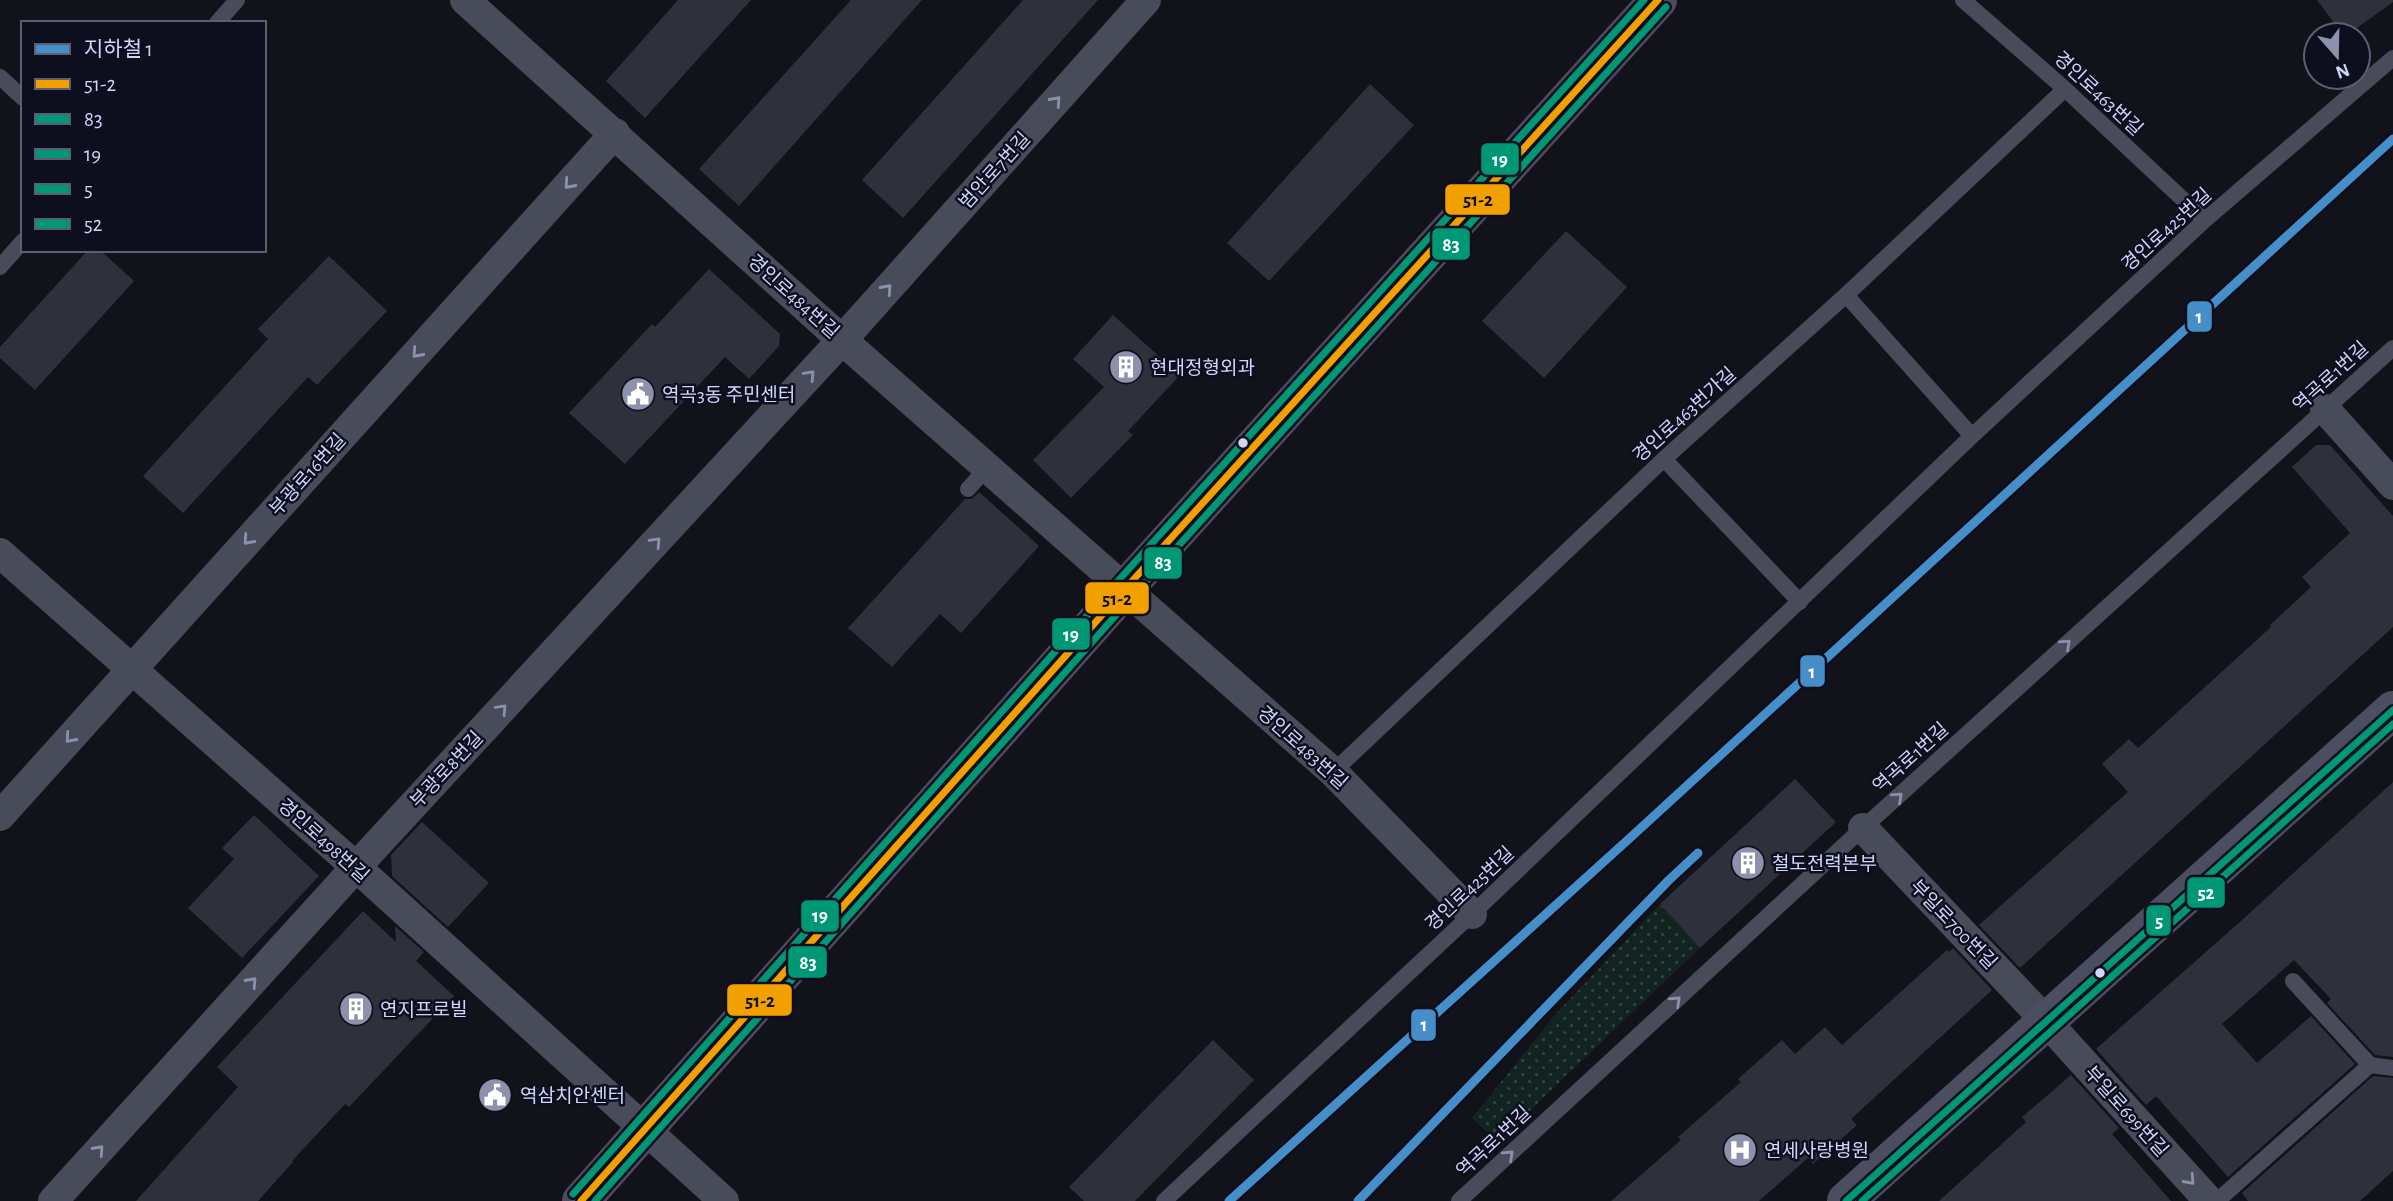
<svg xmlns="http://www.w3.org/2000/svg" width="2393" height="1201" font-family="'Alegreya Sans','Noto Sans KR',sans-serif">
<style>
.park{fill:url(#park-dots)}
.building{fill:#30303c}
.lines{fill:none;stroke-linecap:round;stroke-linejoin:round}
.lane{stroke:#484b5a;stroke-width:16}
.street{stroke:#484b5a;stroke-width:30}
.secondary{stroke:#4a4e60;stroke-width:38}
.primary{stroke:#4e4b61;stroke-width:38}
.bus-1-casing{stroke:#0e0f1e;stroke-width:12}
.bus-2-casing{stroke:#0e0f1e;stroke-width:12}
.bus-3-casing{stroke:#0e0f1e;stroke-width:12}
.bus-4-casing{stroke:#0e0f1e;stroke-width:12}
.bus-5-casing{stroke:#0e0f1e;stroke-width:12}
.bus-1{stroke:#f2a000;stroke-width:7}
.bus-2{stroke:#009775;stroke-width:7}
.bus-3{stroke:#009775;stroke-width:7}
.bus-4{stroke:#009775;stroke-width:7}
.bus-5{stroke:#009775;stroke-width:7}
.metro-1-casing{stroke:#0e0f1e;stroke-width:14}
.metro-1{stroke:#468ec8;stroke-width:9}
.oneway{stroke:#8c90aa}
.bus-dot{fill:#d0d5fa;stroke:#0e0f1e;stroke-width:2.5}
.labels{text-anchor:middle;stroke-width:5;stroke-linejoin:round;paint-order:stroke}
.street-label{font-size:19px;fill:#d0d5fa;stroke:#0e0f1e}
.poi-label{font-size:19px;fill:#d0d5fa;stroke:#0e0f1e;text-anchor:start}
.line-badge{stroke:#0e0f1e;stroke-width:2.5}
.badge-label{font-size:19px;text-anchor:middle;font-weight:bold;fill:#fff}
.pale-badge-label{font-size:19px;text-anchor:middle;font-weight:bold;fill:#111}
</style>
<defs>
<pattern id="park-dots" width="8" height="8" patternUnits="userSpaceOnUse" patternTransform="scale(1.75)"><rect width="8" height="8" fill="#122420"/><path d="M2 2h.1M6 6h.1" fill="none" stroke="#334341" stroke-width="1.8" stroke-linecap="round"/></pattern>
</defs>
<rect width="100%" height="100%" fill="#12121a"/>
<path class="park" d="M1660,904L1700,948L1497,1142L1472,1118L1555,1015Z"/>
<path class="building" d="M678,0H751L645,118L606,81Z
M851,0H922L739,206L699,169Z
M1023,0H1098L903,218L862,180Z
M2317,0H2393V2L2347,35H2343Z
M1370,84L1414,125L1269,281L1227,243Z
M1566,231L1627,287L1544,378L1482,321Z
M88,250H100L134,281L35,390L0,358V347Z
M329,256L387,311L317,385L308,377L183,513L143,476L268,339L258,329Z
M709,269L780,334L779,346L749,379L725,357L625,464L569,413L652,324L655,327Z
M1113,315L1180,375L1128,431L1133,435L1071,498L1033,460L1104,387L1073,359Z
M2316,445H2330L2393,516V627L2020,968L1979,925L2128,792L2102,764L2129,739L2138,748L2271,627L2270,625L2311,587L2302,577L2350,533L2292,467Z
M979,492L1039,546L961,633L940,614L892,667L848,628L965,499H972Z
M1795,779L1836,822L1700,948L1660,904Z
M2393,782V1057L2375,1055L2327,1003L2331,999L2294,960L2222,1024L2257,1063L2311,1016L2355,1064L2228,1177L2156,1096L2146,1105L2096,1049L2242,920Z
M254,815L319,876L242,958L188,908L234,859L222,848Z
M422,822L489,883L448,927L392,876L391,855Z
M363,911L396,942L395,926L424,952L416,961L454,996L349,1107L345,1104L292,1161L293,1162L258,1201H136L238,1087L217,1067Z
M1953,948L1992,990L1851,1119L1857,1125L1813,1164L1808,1158L1759,1201H1611L1681,1140L1678,1137L1741,1082L1738,1079L1782,1040L1795,1054L1825,1027L1842,1045L1947,950L1949,952Z
M1213,1040L1254,1080L1135,1201H1084L1069,1187Z
M2071,1075L2119,1128L2112,1134L2171,1201H1939L2026,1122L2022,1117Z
M2373,1076L2393,1078V1171L2360,1201H2248L2242,1193Z"/>
<g class="lines">
<path class="lane" d="M1963,0L2065,89L2205,220
M217,23L237,0
M0,77L23,98
M0,267L23,241
M1846,295L1972,436
M1664,459L1800,602
M968,489L987,468
M1333,772L1664,459L1846,295L2065,89
M2370,1065L2393,1068
M1164,1201L1472,914L1972,436L2205,220L2393,58
M1459,1201L1863,828L2393,348
M2217,1201L2370,1065L2293,981"/>
<path class="street" d="M465,0L842,340L1333,772L1472,914
M2325,409L2393,485
M0,553L356,867L724,1201
M0,816L615,133
M1863,828L2045,1020L2209,1201
M53,1201L356,867L842,340L1146,0"/>
<path class="secondary" d="M1846,1201L2393,710"/>
<path class="primary" d="M581,1201L1125,589L1658,0"/>
<g class="bus-1-casing">
<path id="bus-1" d="M581,1201L1125,589L1658,0"/>
</g>
<g class="bus-2-casing">
<path id="bus-2" d="M595,1201L1133,596L1666,7"/>
</g>
<g class="bus-3-casing">
<path id="bus-3" d="M573,1194L1117,582L1644,0"/>
</g>
<g class="bus-4-casing">
<path id="bus-4" d="M1846,1201L2393,710"/>
</g>
<g class="bus-5-casing">
<path id="bus-5" d="M1862,1201L2393,724"/>
</g>
<use href="#bus-1" class="bus-1"/>
<use href="#bus-2" class="bus-2"/>
<use href="#bus-3" class="bus-3"/>
<use href="#bus-4" class="bus-4"/>
<use href="#bus-5" class="bus-5"/>
<g class="metro-1-casing">
<path id="metro-1" d="M1229,1201L1631,837L2393,139
M1358,1201L1669,880L1698,853"/>
</g>
<use href="#metro-1" class="metro-1"/>
</g>
<defs><path id="oneway-chevron" d="M-2-3.5L2.5 0L-2 3.5" fill="none" stroke-width="1.6" stroke-linecap="round" stroke-linejoin="round" transform="scale(1.75)"/></defs>
<g class="oneway">
<use href="#oneway-chevron" transform="translate(1056 101) rotate(-48)"/>
<use href="#oneway-chevron" transform="translate(569 184) rotate(132)"/>
<use href="#oneway-chevron" transform="translate(887 289) rotate(-48)"/>
<use href="#oneway-chevron" transform="translate(417 353) rotate(132)"/>
<use href="#oneway-chevron" transform="translate(810 375) rotate(-47)"/>
<use href="#oneway-chevron" transform="translate(248 540) rotate(132)"/>
<use href="#oneway-chevron" transform="translate(656 542) rotate(-47)"/>
<use href="#oneway-chevron" transform="translate(2066 644) rotate(-42)"/>
<use href="#oneway-chevron" transform="translate(502 709) rotate(-47)"/>
<use href="#oneway-chevron" transform="translate(70 738) rotate(132)"/>
<use href="#oneway-chevron" transform="translate(1898 797) rotate(-42)"/>
<use href="#oneway-chevron" transform="translate(252 982) rotate(-48)"/>
<use href="#oneway-chevron" transform="translate(1676 1001) rotate(-43)"/>
<use href="#oneway-chevron" transform="translate(99 1150) rotate(-48)"/>
<use href="#oneway-chevron" transform="translate(1509 1155) rotate(-43)"/>
<use href="#oneway-chevron" transform="translate(2190 1180) rotate(48)"/>
</g>
<defs>
<g id="building-disc" transform="scale(1.75)"><circle r="9.5" fill="#8e91ac" stroke="#0e0f1e"/><path d="M-4-6H4V6H1V3H-1V6H-4ZM-2.5-4.3h1.7v1.8h-1.7ZM.8-4.3h1.7v1.8H.8ZM-2.5-1h1.7V.8h-1.7ZM.8-1h1.7V.8H.8Z" fill="#fff"/></g>
<g id="civic-disc" transform="scale(1.75)"><circle r="9.5" fill="#8e91ac" stroke="#0e0f1e"/><path d="M-.6-6.5H3V-4.5H.6V-3L4-1V1h2V6H-6V1h2V-1L-.6-3ZM-1.2 2.5V6h2.4V2.5Z" fill="#fff"/></g>
<g id="hospital-disc" transform="scale(1.75)"><circle r="9.5" fill="#8e91ac" stroke="#0e0f1e"/><path d="M-5-5h3v3.5h4V-5h3V5h-3V1.5h-4V5h-3Z" fill="#fff"/></g>
</defs>
<g fill-rule="evenodd">
<use href="#building-disc" x="1126" y="367"/>
<use href="#civic-disc" x="638" y="394"/>
<use href="#building-disc" x="1748" y="863"/>
<use href="#building-disc" x="356" y="1009"/>
<use href="#civic-disc" x="495" y="1095"/>
<use href="#hospital-disc" x="1740" y="1150"/>
</g>
<g class="bus-dot">
<circle cx="1243" cy="443" r="6"/>
<circle cx="2100" cy="973" r="6"/>
</g>
<g class="labels">
<g class="street-label">
<text transform="translate(2099 93) rotate(43)" y="7">경인로463번길</text>
<text transform="translate(994 170) rotate(-48)" y="7">범안로7번길</text>
<text transform="translate(2166 229) rotate(-42)" y="7">경인로425번길</text>
<text transform="translate(794 296) rotate(42)" y="7">경인로484번길</text>
<text transform="translate(2330 376) rotate(-42)" y="7">역곡로1번길</text>
<text transform="translate(1684 414) rotate(-42)" y="7">경인로463번가길</text>
<text transform="translate(307 474) rotate(-48)" y="7">부광로16번길</text>
<text transform="translate(1303 747) rotate(42)" y="7">경인로483번길</text>
<text transform="translate(1910 757) rotate(-42)" y="7">역곡로1번길</text>
<text transform="translate(446 769) rotate(-47)" y="7">부광로8번길</text>
<text transform="translate(324 840) rotate(42)" y="7">경인로498번길</text>
<text transform="translate(1469 888) rotate(-43)" y="7">경인로425번길</text>
<text transform="translate(1954 924) rotate(46)" y="7">부일로700번길</text>
<text transform="translate(2127 1111) rotate(48)" y="7">부일로699번길</text>
<text transform="translate(1493 1141) rotate(-43)" y="7">역곡로1번길</text>
</g>
<g class="poi-label">
<text x="1150" y="374">현대정형외과</text>
<text x="662" y="401">역곡3동 주민센터</text>
<text x="1772" y="870">철도전력본부</text>
<text x="380" y="1016">연지프로빌</text>
<text x="520" y="1102">역삼치안센터</text>
<text x="1764" y="1157">연세사랑병원</text>
</g>
</g>
<g class="line-badge">
<rect x="1480" y="142" width="40" height="34" rx="7" fill="#009775"/>
<rect x="1444" y="183" width="67" height="33" rx="7" fill="#f2a000"/>
<rect x="1431" y="227" width="40" height="34" rx="7" fill="#009775"/>
<rect x="2186" y="300" width="27" height="33" rx="7" fill="#468ec8"/>
<rect x="1143" y="546" width="40" height="34" rx="7" fill="#009775"/>
<rect x="1084" y="581" width="66" height="34" rx="7" fill="#f2a000"/>
<rect x="1051" y="617" width="40" height="34" rx="7" fill="#009775"/>
<rect x="1799" y="654" width="27" height="34" rx="7" fill="#468ec8"/>
<rect x="2186" y="876" width="40" height="33" rx="7" fill="#009775"/>
<rect x="800" y="899" width="40" height="34" rx="7" fill="#009775"/>
<rect x="2145" y="904" width="27" height="33" rx="7" fill="#009775"/>
<rect x="787" y="945" width="41" height="34" rx="7" fill="#009775"/>
<rect x="726" y="983" width="67" height="34" rx="7" fill="#f2a000"/>
<rect x="1410" y="1008" width="27" height="34" rx="7" fill="#468ec8"/>
</g>
<g class="badge-label">
<text x="1500" y="166">19</text>
<text x="1451" y="251">83</text>
<text x="2199" y="323">1</text>
<text x="1163" y="569">83</text>
<text x="1071" y="641">19</text>
<text x="1812" y="678">1</text>
<text x="2206" y="899">52</text>
<text x="820" y="922">19</text>
<text x="2159" y="927">5</text>
<text x="808" y="969">83</text>
<text x="1424" y="1031">1</text>
</g>
<g class="pale-badge-label">
<text x="1478" y="206">51-2</text>
<text x="1117" y="605">51-2</text>
<text x="760" y="1007">51-2</text>
</g>
<rect x="21" y="21" width="245" height="231" fill="#0e0f1e" stroke="#5c5e76" stroke-width="2"/>
<rect x="35" y="44" width="35" height="10" fill="#468ec8" stroke="#5c5e76" stroke-width="2"/>
<text x="84" y="56" font-size="21" fill="#d0d5fa">지하철 1</text>
<rect x="35" y="79" width="35" height="10" fill="#f2a000" stroke="#5c5e76" stroke-width="2"/>
<text x="84" y="91" font-size="21" fill="#d0d5fa">51-2</text>
<rect x="35" y="114" width="35" height="10" fill="#009775" stroke="#5c5e76" stroke-width="2"/>
<text x="84" y="126" font-size="21" fill="#d0d5fa">83</text>
<rect x="35" y="149" width="35" height="10" fill="#009775" stroke="#5c5e76" stroke-width="2"/>
<text x="84" y="161" font-size="21" fill="#d0d5fa">19</text>
<rect x="35" y="184" width="35" height="10" fill="#009775" stroke="#5c5e76" stroke-width="2"/>
<text x="84" y="196" font-size="21" fill="#d0d5fa">5</text>
<rect x="35" y="219" width="35" height="10" fill="#009775" stroke="#5c5e76" stroke-width="2"/>
<text x="84" y="231" font-size="21" fill="#d0d5fa">52</text>
<g transform="translate(2337 56) rotate(160)"><circle r="33" fill="#0e0f1e" stroke="#5c5e76" stroke-width="2"/>
<path d="M0-5L12 26L0 18L-12 26Z" fill="#8e91ac"/>
<text y="-10" font-size="19" font-weight="bold" text-anchor="middle" fill="#d0d5fa">N</text>
</g>
</svg>
